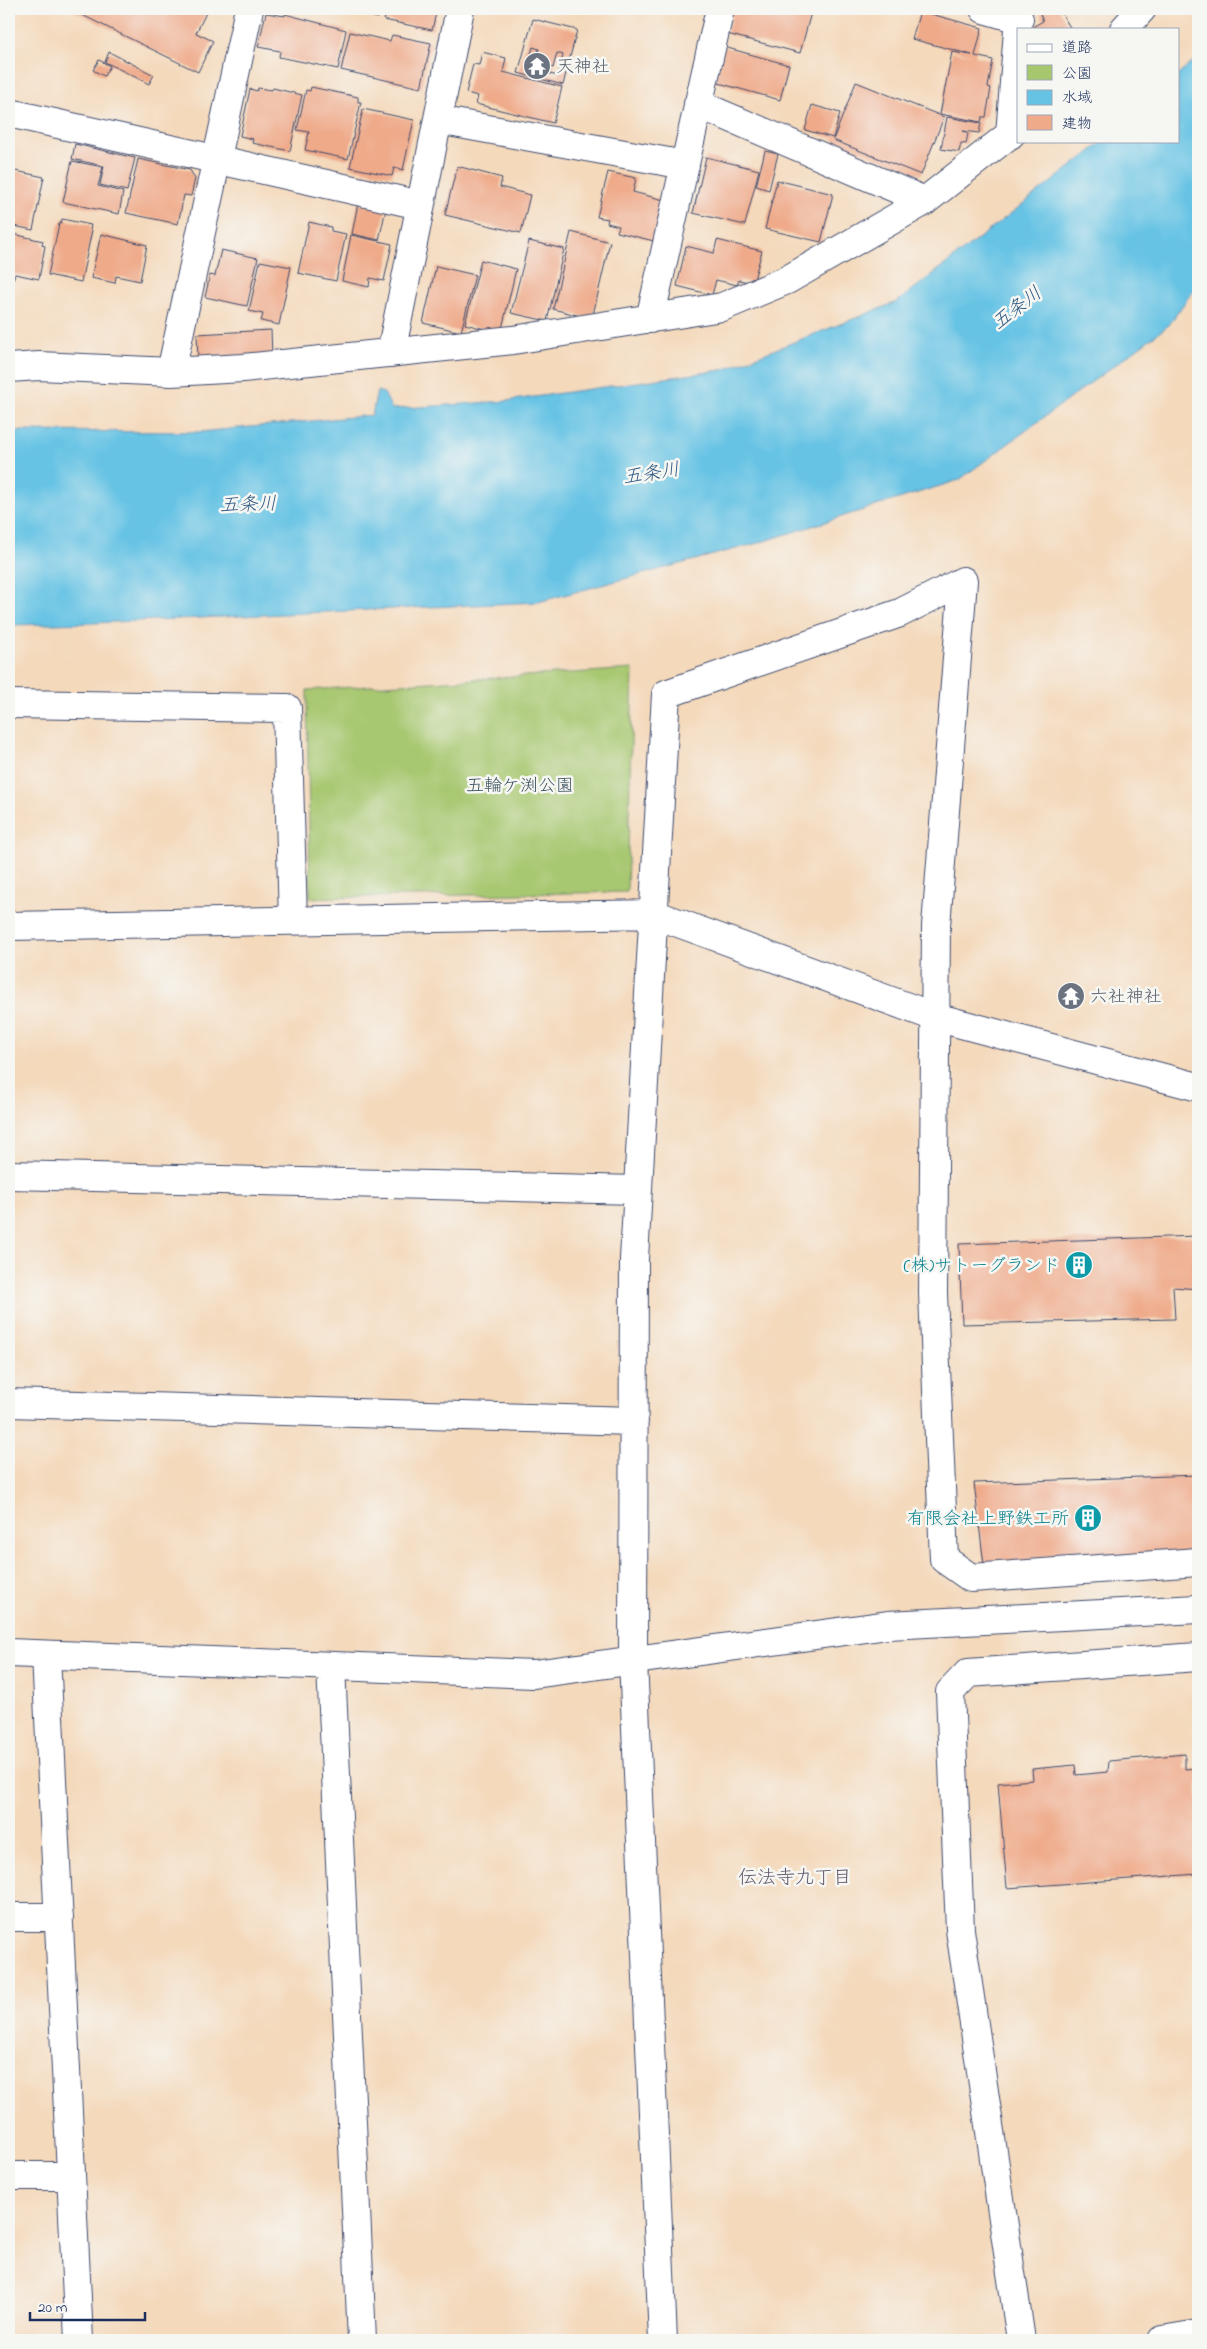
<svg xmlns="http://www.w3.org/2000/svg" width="1207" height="2349" font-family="'Indie Flower','Klee One',sans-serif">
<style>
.green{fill:#a7c76f;stroke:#617b66}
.water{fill:#66c3e4;stroke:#4079a1}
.building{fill:#efaa8a;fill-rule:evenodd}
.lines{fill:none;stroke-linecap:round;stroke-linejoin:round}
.street-casing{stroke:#3c486c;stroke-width:30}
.street{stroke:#fff;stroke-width:28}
.labels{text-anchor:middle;stroke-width:5;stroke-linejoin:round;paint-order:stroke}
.worship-label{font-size:18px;fill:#5b616d;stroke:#f6f6f2;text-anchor:start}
.park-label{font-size:18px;fill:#3e5562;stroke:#f6f6f2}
.culture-label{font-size:18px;fill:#0d838f;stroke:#f6f6f2;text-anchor:end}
.water-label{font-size:19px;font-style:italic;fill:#325b86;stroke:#f6f6f2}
.neighbourhood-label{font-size:19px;fill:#655a6d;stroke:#f6f6f2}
</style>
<rect width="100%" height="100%" fill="#f6f6f2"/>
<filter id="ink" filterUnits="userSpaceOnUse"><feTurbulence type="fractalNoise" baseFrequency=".02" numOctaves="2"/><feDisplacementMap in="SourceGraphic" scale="10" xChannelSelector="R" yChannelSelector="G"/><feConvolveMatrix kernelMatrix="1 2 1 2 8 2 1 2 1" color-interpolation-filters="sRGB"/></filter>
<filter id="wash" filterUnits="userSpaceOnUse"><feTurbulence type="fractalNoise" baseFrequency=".0096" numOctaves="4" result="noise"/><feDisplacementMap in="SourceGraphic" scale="20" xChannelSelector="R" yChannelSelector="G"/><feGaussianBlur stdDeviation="1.12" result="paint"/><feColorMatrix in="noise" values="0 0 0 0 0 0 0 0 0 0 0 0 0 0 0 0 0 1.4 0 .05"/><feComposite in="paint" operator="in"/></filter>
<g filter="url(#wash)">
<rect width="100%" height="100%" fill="#f4d9bb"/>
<path class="green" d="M633,669L627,892L310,898L307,690Z"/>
<path class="water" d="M1198,57V283L1169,325L959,480L758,543L538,602L93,623L9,625V431L200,432L372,415L377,391L384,393L392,409L506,401L722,370L897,302L1104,141H1178V75Z"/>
<g id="blocks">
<path class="building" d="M70,9H208L196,33L213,41L198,72Z
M337,9H380L378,18Z
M384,9H437L432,30L384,20L385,17L382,16Z
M733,9H812L800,53L727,34Z
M1050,9H1059L1071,29H1036L1034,26L1043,21L1040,14Z
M920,11L982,28L975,56L993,60L988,87L991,88L986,117H982L981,122L940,114L952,52L972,55L912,39Z
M266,13L285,16V14L346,30L338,69L279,57L280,51L258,47Z
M533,19L577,30L563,85L518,73ZM533,47L539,49L535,63L553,68L557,53L563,55L558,76L527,68Z
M350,32L390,41L392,35L431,43L421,88L341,70Z
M724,47L789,65L780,100L715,82Z
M109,52L154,75L149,84L105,62Z
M482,52L506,58L503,72L562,87L553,123L476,104L478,96L466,93L473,64L479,65Z
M99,60L110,66L104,76L93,70Z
M856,82L944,117L921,175L833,140Z
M311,87L358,97V102H361L348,159L305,150L309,132L297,130L306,90L310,91Z
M258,88L272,90L273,88L302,95L290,151L252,143L253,139L240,136L250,89L257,91Z
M812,105L840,113L833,138L805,130Z
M363,109L414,120L403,170L394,168L392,176L350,167Z
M947,117L981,123L979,133L963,131L968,133L966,144L961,143L959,152L941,149Z
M75,144L135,158L127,191L100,185L104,166L72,159Z
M765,151L778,154L769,190L756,186Z
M706,157L759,170L745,225L693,213Z
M138,159L190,170L195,179L191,196L184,195L178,224L126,213Z
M72,161L103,167L98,186L123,192L119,214L63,202Z
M457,166L502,178L500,187L530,195L521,233L445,215Z
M11,170L44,177L33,230L9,225Z
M608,172L636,178L633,192L664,200L654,241L617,232L619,226L607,223L608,219L597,217Z
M777,180L833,194L821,242L765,229Z
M358,203L386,209L379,240L352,234Z
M62,219L91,225L90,230H92L81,282L48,275L59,224L61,223Z
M309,222L331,227V231L346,234L336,281L298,273Z
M571,232L610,242L592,319L553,309Z
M9,233L43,241L42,245L45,246L39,279L15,274L13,280L9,279Z
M101,234L147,245L140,281L116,276L115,283L91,278Z
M351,235L392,244L384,281L370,278L369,287L342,281Z
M717,240L762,251L753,283L739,280L737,285L716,280L712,295L677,286L686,246L714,253Z
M529,241L564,249L547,321L511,313Z
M221,250L258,258L247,306L205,297L210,275L215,276Z
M481,260L516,269L501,333L465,324Z
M260,261L291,267L279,325L261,321L263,314L249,311Z
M436,266L475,275L461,332L423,323Z
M271,330L272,356L198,359L197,334Z
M1198,1236V1289L1173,1287L1175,1319L962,1324L959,1244Z
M1198,1475V1553L984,1565L974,1483Z
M1185,1754V1769L1198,1768V1874L1007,1888L998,1783L1033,1780L1032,1769L1075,1765L1076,1775L1108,1772L1109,1761Z"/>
</g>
</g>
<g filter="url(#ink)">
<use href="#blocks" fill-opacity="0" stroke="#3c486c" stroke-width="1"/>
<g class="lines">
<g class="street-casing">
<path id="street" d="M984,9L1019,19
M1124,29L1142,9
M698,104L925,201
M9,113L420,205
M438,120L685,165
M1010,135L1018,30
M650,319L720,9
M391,353L460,9
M9,368L39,366L171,372L243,368L513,340L722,307L787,280L925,201L1018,128
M171,372L249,9
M963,581L936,926L933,1293L944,1559L971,1578L1198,1562
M9,704L287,708L293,921
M9,926L654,914L935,1017L1198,1087
M9,1175L638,1190
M9,1403L634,1421
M9,1653L534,1674L888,1625L1198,1609
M46,1655L79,2340
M331,1666L362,2340
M9,1917H59
M9,2176H71
M663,2340L633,1660L634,1259L666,694L900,613L963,581
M1021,2340L960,1930L950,1692L968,1673L1198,1657
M1162,2340L1198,2334"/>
</g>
<use href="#street" class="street"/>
</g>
</g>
<defs>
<g id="temple-disc" transform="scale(1.4375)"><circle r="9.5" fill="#6b7280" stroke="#f6f6f2"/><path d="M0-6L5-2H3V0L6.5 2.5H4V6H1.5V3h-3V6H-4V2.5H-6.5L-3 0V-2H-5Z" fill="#fff"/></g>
<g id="building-disc" transform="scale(1.4375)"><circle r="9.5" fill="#0f9aa8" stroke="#f6f6f2"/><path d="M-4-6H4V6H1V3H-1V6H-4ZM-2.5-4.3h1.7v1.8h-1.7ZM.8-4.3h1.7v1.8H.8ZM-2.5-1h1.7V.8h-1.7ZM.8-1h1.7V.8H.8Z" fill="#fff"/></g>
</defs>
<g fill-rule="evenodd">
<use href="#temple-disc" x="537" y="66"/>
<use href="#temple-disc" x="1071" y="996"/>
<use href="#building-disc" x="1079" y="1265"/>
<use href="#building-disc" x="1088" y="1518"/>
</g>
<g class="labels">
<g class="worship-label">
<text x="556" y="72">天神社</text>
<text x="1090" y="1002">六社神社</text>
</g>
<g class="park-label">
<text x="520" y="791">五輪ケ渕公園</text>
</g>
<g class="culture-label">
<text x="1060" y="1271">(株)サトーグランド</text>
<text x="1069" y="1524">有限会社上野鉄工所</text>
</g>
<g class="water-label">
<text transform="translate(1016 307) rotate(-38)" y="7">五条川</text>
<text transform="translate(651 472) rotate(-9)" y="7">五条川</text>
<text transform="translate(248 503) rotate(-2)" y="7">五条川</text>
</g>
<g class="neighbourhood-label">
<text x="795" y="1883">伝法寺九丁目</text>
</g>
</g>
<rect width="1207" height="2349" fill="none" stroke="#f6f6f2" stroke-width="30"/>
<rect x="1017" y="28" width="162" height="115" fill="#f6f6f2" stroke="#9ea6b7"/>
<rect x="1027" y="44" width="25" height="8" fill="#ffffff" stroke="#9ea6b7"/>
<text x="1062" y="52" font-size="15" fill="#1b2f5e">道路</text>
<rect x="1027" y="65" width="25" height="15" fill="#a7c76f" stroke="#9ea6b7"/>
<text x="1062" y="78" font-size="15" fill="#1b2f5e">公園</text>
<rect x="1027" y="90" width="25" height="15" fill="#66c3e4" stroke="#9ea6b7"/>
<text x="1062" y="102" font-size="15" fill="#1b2f5e">水域</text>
<rect x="1027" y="115" width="25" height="15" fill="#efaa8a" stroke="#9ea6b7"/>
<text x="1062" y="128" font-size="15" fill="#1b2f5e">建物</text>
<path d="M30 2312v8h115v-8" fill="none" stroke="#1b2f5e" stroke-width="2.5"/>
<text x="38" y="2312" font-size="15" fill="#1b2f5e" stroke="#f6f6f2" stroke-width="4" paint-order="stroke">20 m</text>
</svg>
